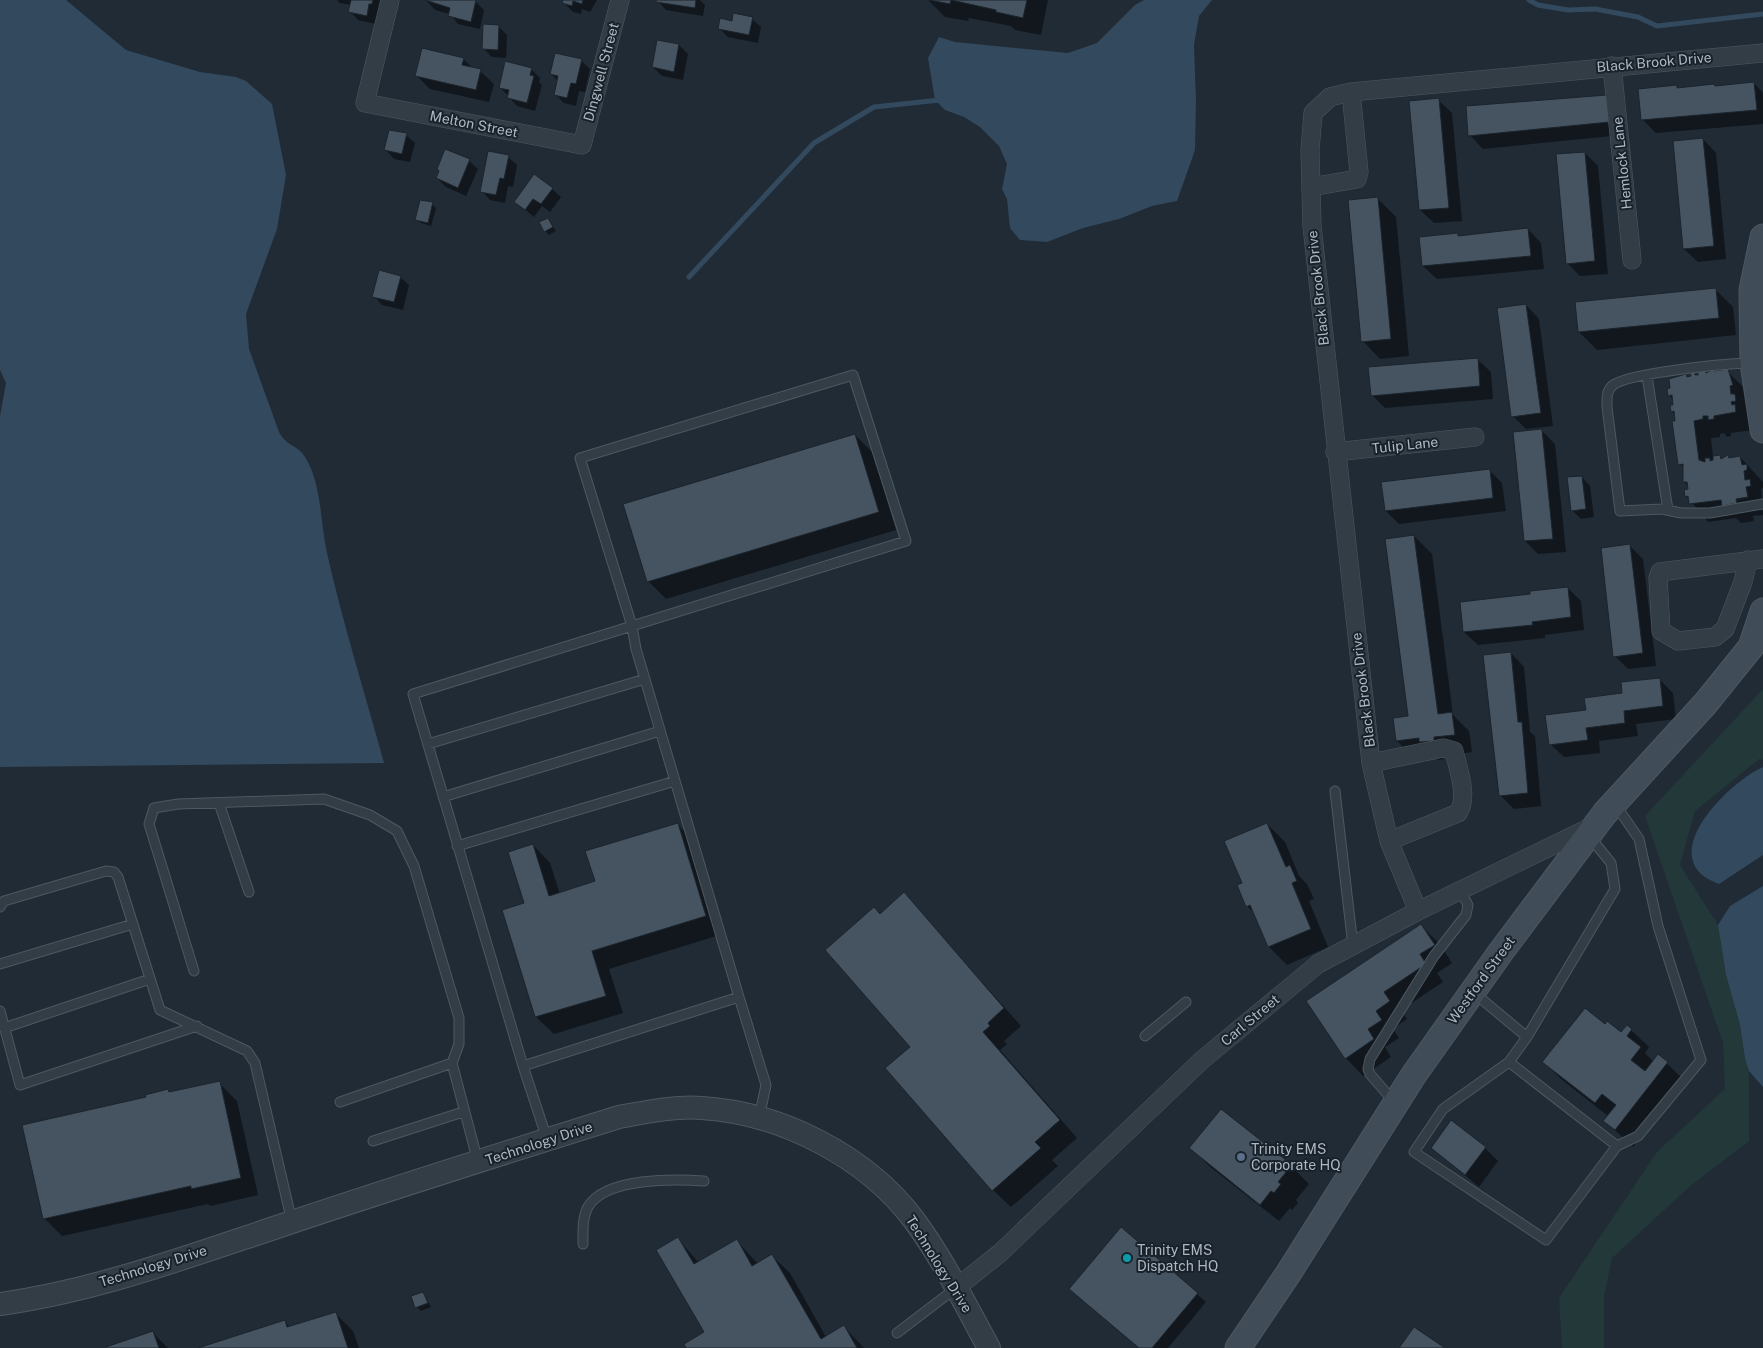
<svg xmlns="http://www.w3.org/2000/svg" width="1763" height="1348" font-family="'Public Sans',sans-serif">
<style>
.green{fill:#233838}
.water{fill:#33495d}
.shadow{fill:#0007}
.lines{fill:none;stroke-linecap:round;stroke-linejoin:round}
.stream{stroke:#33495d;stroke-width:5}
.building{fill:#465360;stroke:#1b242d}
.service-casing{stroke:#4e5861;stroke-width:11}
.minor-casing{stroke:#4e5861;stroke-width:19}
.tertiary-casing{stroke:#4e5861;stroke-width:24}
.secondary-casing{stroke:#4e5861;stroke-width:27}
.service{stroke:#333d46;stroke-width:9}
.minor{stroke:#333d46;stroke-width:18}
.tertiary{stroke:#333d46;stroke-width:22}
.secondary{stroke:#414c59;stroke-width:25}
.service-dot{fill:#5c6f8a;stroke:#19222b;stroke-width:2}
.culture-dot{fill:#0f9aa8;stroke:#19222b;stroke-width:2}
.labels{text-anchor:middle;stroke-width:4;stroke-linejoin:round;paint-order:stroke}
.street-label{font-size:14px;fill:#adb8c3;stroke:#19222b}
.poi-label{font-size:14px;fill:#adb8c3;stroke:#19222b;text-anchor:start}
</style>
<rect width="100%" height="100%" fill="#202b36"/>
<path class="green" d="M1763,689V760L1759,759L1695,811L1680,865L1718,925L1726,975L1740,1025L1745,1059L1749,1071V1141L1689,1187L1612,1258L1604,1297V1348H1562L1559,1298L1657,1152L1725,1089L1723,1043L1645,816Z"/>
<path class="water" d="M0,0H66L126,50L200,72L236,77L246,81L272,104L286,175L277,229L246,314L249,349L279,432C288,448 297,444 305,457C322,484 320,522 327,553C343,624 365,693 384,763L0,767V416L6,383L0,370Z
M1144,0H1212L1199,16L1194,45L1196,100L1195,150L1177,201L1152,206L1119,219L1083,228L1047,242L1020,240L1010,228L1007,199L1002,189L1007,164L999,146L980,127L964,117L945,110L935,100L928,58L939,37L955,42L1068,53L1097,43L1135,5Z
M1763,767V855L1719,884C1651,860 1727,783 1763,767Z
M1763,886V1087L1749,1071L1745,1059L1740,1025L1726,975L1718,925L1730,906Z"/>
<path class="shadow" d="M337,0H383L376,24L358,20L350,11L351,5L340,3Z
M426,0L476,2L484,10L480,29L458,24L450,14L435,10Z
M565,0H597L590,12L582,9L581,14L573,12L564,3Z
M657,0H700L705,5L703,16L666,10Z
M928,0H1048L1041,35L1015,30L1011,26L969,18L968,21L945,17Z
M752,19L761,27L758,43L728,37L719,28L733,22Z
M499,27L507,35L506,58L492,57L483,48Z
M658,41L679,45L688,54L683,80L662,76L653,67Z
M463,59L474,69L480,71L494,84L489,102L430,89L417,76Z
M581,60L590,69L585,92L579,91L576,106L564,103L555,94L558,81L551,74Z
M531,69L540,78L539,82L542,85L535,111L517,106L500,87Z
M1754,83L1763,93V124L1656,133L1642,119L1676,86L1679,89Z
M1607,96L1622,135L1483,149L1470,135Z
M1438,100L1452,113L1462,221L1434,223L1420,210Z
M406,135L415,143L410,162L394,159L386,150Z
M1703,139L1716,153L1726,259L1698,262L1684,249Z
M1585,153L1598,166L1608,274L1580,276L1567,263Z
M508,157L517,165L513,187L508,186L505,203L490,200L482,191Z
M469,161L478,169L466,196L446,187L437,178Z
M552,189L561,197L550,212L542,206L534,217L516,202Z
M1378,199L1396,217L1409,356L1380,359L1363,341Z
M432,204L436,208L431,226L421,223L417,219Z
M548,219L556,231L549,235L545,231Z
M1528,229L1541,243L1544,269L1437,279L1423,266L1457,234L1460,237Z
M400,277L409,285L403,310L382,305L374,296Z
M1715,289L1733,307L1736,335L1597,350L1579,332Z
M1526,305L1539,319L1553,426L1526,429L1513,416Z
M1477,359L1491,372L1493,399L1385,408L1372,395Z
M1705,370L1708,373L1714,370L1716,372L1727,371L1745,389L1753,418L1748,419L1752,424L1753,430L1731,433V436L1727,437L1724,433L1720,434V437L1711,438L1713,457L1719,456L1723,459L1728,457L1730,459L1740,457L1763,482V488L1761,489L1763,515L1753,516L1754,521L1741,523L1736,518L1708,522L1686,496L1689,486L1684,482V469L1680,464L1676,416L1672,411L1675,406L1674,400L1669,395L1686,375L1689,378L1695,374L1697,376Z
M1542,431L1555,444L1566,552L1538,554L1525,541Z
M855,435L873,453L896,530L666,599L648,581Z
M1489,470L1502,483L1506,511L1399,524L1386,511Z
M1582,477L1590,486L1594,517L1581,519L1572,510Z
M1414,536L1432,554L1453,715L1469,731L1472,752L1451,755L1452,758L1438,760L1435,756L1415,759L1397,741L1410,717Z
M1630,546L1643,559L1656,666L1628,669L1615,656Z
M1568,588L1581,601L1584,630L1545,635V638L1478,645L1464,632L1531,596Z
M1511,653L1524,667L1530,732L1535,736L1541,806L1514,809L1500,795L1484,656Z
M1659,679L1673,693L1676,719L1636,724L1638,736L1599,741L1600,753L1564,757L1550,744L1587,711Z
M677,824L695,842L723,934L609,969L623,1013L554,1034L536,1017L504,911L525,904L533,845L550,863L560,894L596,882Z
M1267,824L1285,842L1299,876L1307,884L1314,899L1309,901L1328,947L1287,965L1269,947L1255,914L1247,906L1244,883Z
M904,894L1021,1026L1004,1041L1007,1044L1000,1050L1077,1138L1052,1160L1058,1166L1011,1207L993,1190L912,1047L880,915Z
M1421,926L1439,943L1452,963L1437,973L1443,982L1401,1010L1407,1019L1393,1029L1399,1038L1385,1047L1391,1057L1363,1076L1346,1058Z
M1605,1025L1621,1034L1631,1030L1649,1047L1645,1053L1654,1062L1659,1056L1685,1081L1633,1147L1605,1121L1608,1116L1561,1079L1544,1062Z
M219,1083L237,1101L258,1195L210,1206L208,1204L62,1236L44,1218L147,1098L168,1091L171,1093Z
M1221,1111L1291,1166L1309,1184L1296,1200L1298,1203L1292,1210L1290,1208L1279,1221L1209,1166L1191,1148Z
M1433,1148H1485L1498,1161L1479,1187Z
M1122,1229L1206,1302L1168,1348H1139Z
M678,1239L699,1263L737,1241L758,1264L772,1256L790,1273L826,1337L844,1327L864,1348H688L706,1333Z
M423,1293L431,1307L421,1311L417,1307Z
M335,1313L353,1331L359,1348H202L285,1322L290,1327Z
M153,1333L168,1348H107Z"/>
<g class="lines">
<path class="stream" d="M1529,0L1538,5L1568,10L1595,9L1638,17L1657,26L1763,14
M689,277L814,143L874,107L940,100"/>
</g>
<path class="building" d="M351,0H373L372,4H369L367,16L348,12Z
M425,0H476L471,22L448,16L450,8Z
M563,0H583L582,4L573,1L572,6L562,3Z
M656,0H696L695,8L656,2Z
M929,0H1027L1023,18L996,12V10L951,0L950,4Z
M733,13L753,17L749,35L718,29L720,18L732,21Z
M483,24L499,25L498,50L482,49Z
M657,40L679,44L674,72L652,67Z
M422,48L464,58L462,65L481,69L476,90L415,76Z
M555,53L582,59L576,84L571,83L567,98L554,95L558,76L550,74Z
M505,61L532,68L530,75L534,76L527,103L507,98L509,90L499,88Z
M1754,82L1757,110L1641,120L1638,89L1677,85V88L1714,84L1715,86Z
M1607,95L1610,122L1468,136L1466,106Z
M1439,98L1449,208L1419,210L1409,101Z
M389,130L407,133L402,154L384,150Z
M1703,138L1714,246L1683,249L1673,141Z
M445,149L470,159L458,188L436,178L439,171L437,169Z
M488,151L509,155L504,179L500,178L496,195L480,192Z
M1585,152L1595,261L1566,264L1556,154Z
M534,174L553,188L541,204L533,199L525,210L514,202Z
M1378,197L1391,339L1361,342L1348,200Z
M420,200L433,202L428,223L415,220Z
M548,218L553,227L544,232L539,222Z
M1528,228L1531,256L1422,266L1419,237L1458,233V236Z
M379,270L401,276L394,302L372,297Z
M1716,288L1719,318L1578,332L1575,302Z
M1526,304L1541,413L1511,417L1497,308Z
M1478,358L1480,386L1371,396L1368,367Z
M1705,369L1706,373L1714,369V371L1728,369L1733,385L1730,386L1731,394H1735L1736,401L1731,402L1732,405L1735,404L1736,412L1714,416V419L1708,420V416H1703V419L1694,421L1699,460L1705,462V458H1710V461L1713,460V456L1720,455L1721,459L1728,455L1729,458L1740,456L1742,465L1747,464V470L1744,471L1745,480L1750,479L1751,486L1746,487L1748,497L1736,499L1737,503L1722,506L1721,500L1689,504L1688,496L1685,497L1684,490L1688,489L1687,482H1683V464L1678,465L1672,421H1675L1674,411L1671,412L1670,405H1673L1672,395L1668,396L1667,389L1670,388L1669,379L1686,374L1687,377L1691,376L1690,373L1695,372V375H1698V370Z
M1542,429L1553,539L1524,541L1513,432Z
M855,434L879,512L647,582L623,504Z
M1490,469L1493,498L1385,511L1381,482Z
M1582,476L1586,509L1571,511L1567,477Z
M1414,535L1438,714L1452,712L1455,735L1434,737V741L1419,742V738L1396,741L1393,718L1408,716L1385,539Z
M1630,544L1643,653L1613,657L1601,548Z
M1568,587L1571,617L1532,622L1533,625L1463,632L1460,602L1530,594V591Z
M1511,652L1518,722H1522L1528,793L1499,796L1483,655Z
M1660,678L1663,706L1624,711L1625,723L1586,728L1588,740L1549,745L1545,715L1586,710L1584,698L1622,693L1621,682Z
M678,823L706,916L592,951L606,996L535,1017L502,910L524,903L508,852L533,844L549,896L595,881L585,851Z
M1267,823L1286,867L1290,865L1297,881L1292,883L1311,929L1268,947L1250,905L1246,907L1237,885L1242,883L1224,841Z
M904,892L1004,1008L988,1023L990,1026L983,1032L1060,1120L1035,1142L1041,1148L992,1191L885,1068L910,1047L825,950L874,907L880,914Z
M1421,924L1435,945L1420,954L1426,964L1384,992L1390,1001L1376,1011L1382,1020L1368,1029L1374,1039L1345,1059L1306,1001Z
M1585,1008L1605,1024L1607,1021L1621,1032L1627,1025L1632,1029L1627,1036L1641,1047L1631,1060L1645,1071L1658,1054L1668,1062L1615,1130L1603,1121L1616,1105L1602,1094L1595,1103L1542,1062Z
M220,1081L241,1178L191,1189V1186L43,1219L22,1125L146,1097L145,1095L168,1089L169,1092Z
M1221,1109L1292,1165L1278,1182L1281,1184L1274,1193L1271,1191L1260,1205L1189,1148Z
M1451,1120L1486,1147L1465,1175L1431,1148Z
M1121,1227L1198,1293L1152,1348H1139L1069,1289Z
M678,1237L694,1264L737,1239L752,1266L772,1254L821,1339L844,1325L857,1348H686L684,1344L704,1332L656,1250Z
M423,1292L428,1303L415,1308L411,1296Z
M336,1312L348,1348H198L285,1320L287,1327Z
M1414,1327L1445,1348H1399Z
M153,1331L159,1348H106V1347Z"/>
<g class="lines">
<g class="service-casing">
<path id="service" d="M1752,363C1731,363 1625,373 1612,386C1606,392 1607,399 1607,407L1620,511L1662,509L1681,513H1710L1763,504
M1647,376L1668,510
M428,744L645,679
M1335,791L1353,946
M443,797L660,731
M219,803L249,892
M457,846L675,781
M0,907L4,901L106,871L114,872L118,877L160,1010L247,1051L255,1063L292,1222
M0,964L133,924
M194,971L149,824L154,808L178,804L324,799L370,815L397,831L414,866L459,1018V1044L452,1063L478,1162
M1473,992L1527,1037L1615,889L1611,863L1590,837
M739,997L766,1085L759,1118
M0,1011L20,1085L197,1026
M4,1028L150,979
M1145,1036L1186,1002
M1527,1037L1509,1062L1617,1146L1638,1136L1701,1060L1658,926L1639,839L1615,804
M1509,1062L1443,1109L1414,1152L1546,1240L1617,1146
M523,1066L413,694L632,626L580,458L853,375L906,541L632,626L636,649L739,997L523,1066L547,1139
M340,1102L452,1063
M1395,1103L1370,1074L1368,1069L1370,1059L1434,956L1466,915L1468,905L1460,890
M373,1141L463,1112
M583,1244C583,1232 582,1218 588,1207C605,1177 676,1179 704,1181
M897,1333L956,1288"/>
</g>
<g class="minor-casing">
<path id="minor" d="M390,0L365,103L582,145L620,0
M1612,66L1632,260
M1311,187L1357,179L1359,172L1351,92
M1335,452L1475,437
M1748,560L1743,582L1725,629L1715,637L1678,641L1661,631L1658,578L1660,572L1763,559
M1371,763L1443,748L1454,751C1458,769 1469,797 1458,813L1389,841
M1418,911L1389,841L1371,763L1312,226L1310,150L1313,113L1330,97L1351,92L1763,53
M956,1288L1000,1253L1202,1060L1318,964L1418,911L1593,826"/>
</g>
<g class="tertiary-casing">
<path id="tertiary" d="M0,1304C94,1291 187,1257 277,1227C390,1189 504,1153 619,1117C646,1112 674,1106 702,1108C781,1113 866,1156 914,1220C943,1259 966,1306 989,1348"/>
</g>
<g class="secondary-casing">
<path id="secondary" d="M1763,237L1752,290L1753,363L1763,430
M1238,1348L1288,1274L1413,1076L1500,953L1605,813L1705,704L1751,647L1763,611"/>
</g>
<use href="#service" class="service"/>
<use href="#minor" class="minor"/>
<use href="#tertiary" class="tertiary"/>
<use href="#secondary" class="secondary"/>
</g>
<circle class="service-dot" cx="1241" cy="1157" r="5"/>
<circle class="culture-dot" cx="1127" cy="1258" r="5"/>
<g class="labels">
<g class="street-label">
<text transform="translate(1654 62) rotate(-5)" y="5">Black Brook Drive</text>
<text transform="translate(601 72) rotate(-75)" y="5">Dingwell Street</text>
<text transform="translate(474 124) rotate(11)" y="5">Melton Street</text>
<text transform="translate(1622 163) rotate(-96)" y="5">Hemlock Lane</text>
<text transform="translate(1318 288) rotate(-96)" y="5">Black Brook Drive</text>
<text transform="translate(1405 445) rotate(-6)" y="5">Tulip Lane</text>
<text transform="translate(1363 690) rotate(-97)" y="5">Black Brook Drive</text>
<text transform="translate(1481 980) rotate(-54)" y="5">Westford Street</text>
<text transform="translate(1250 1020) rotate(-40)" y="5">Carl Street</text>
<text transform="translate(539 1143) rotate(-18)" y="5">Technology Drive</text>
<text transform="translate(939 1264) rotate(58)" y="5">Technology Drive</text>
<text transform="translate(153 1266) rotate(-17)" y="5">Technology Drive</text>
</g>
<g class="poi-label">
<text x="1251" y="1154">Trinity EMS<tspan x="1251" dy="16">Corporate HQ</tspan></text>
<text x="1137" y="1255">Trinity EMS<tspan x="1137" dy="16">Dispatch HQ</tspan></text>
</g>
</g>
</svg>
